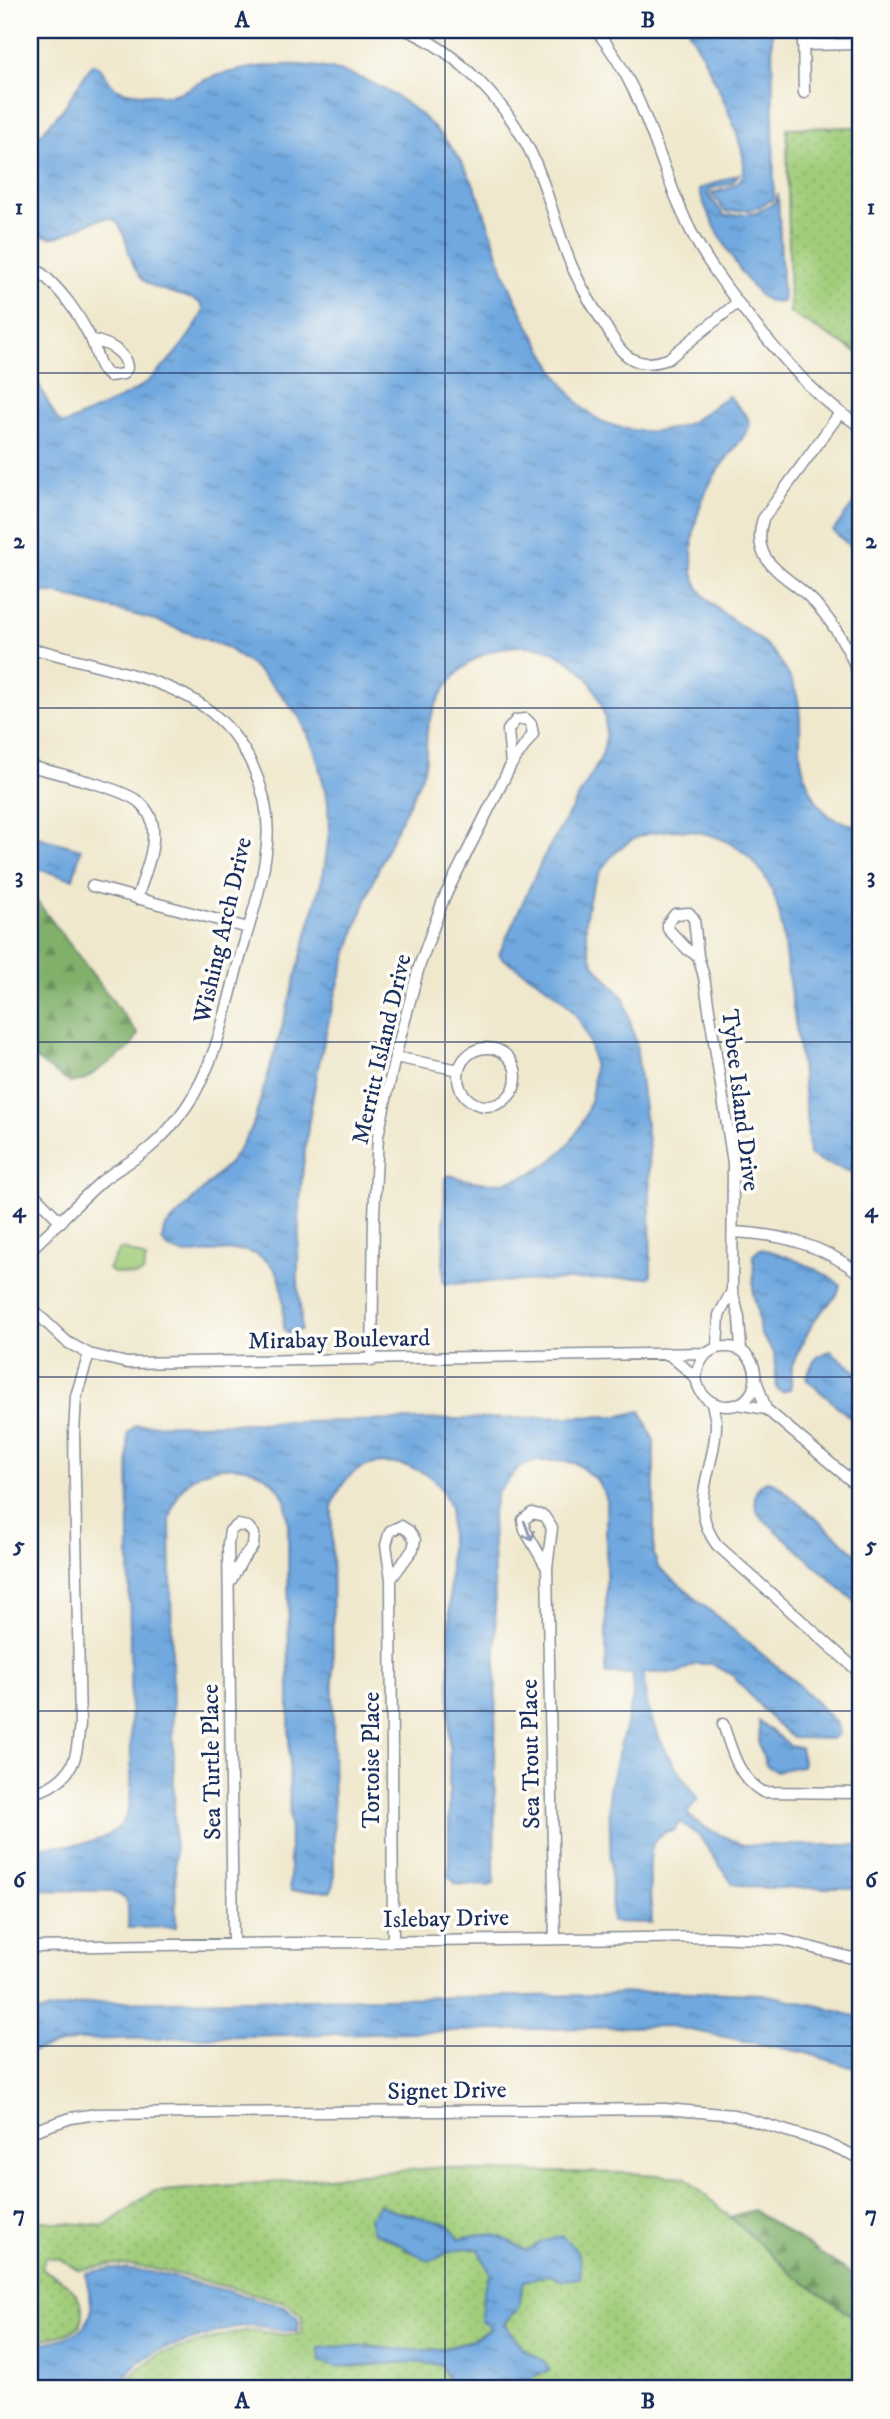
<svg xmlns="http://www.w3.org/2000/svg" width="890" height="2419" font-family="'IM FELL DW Pica',serif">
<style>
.grass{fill:url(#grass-dots);stroke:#5e7e6c;stroke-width:2}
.forest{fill:url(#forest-firs);stroke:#4e7064;stroke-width:2}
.park{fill:#a1cd7a;stroke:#5e7e6c;stroke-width:2}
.water{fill:url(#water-ripples);stroke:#456c9e;stroke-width:2}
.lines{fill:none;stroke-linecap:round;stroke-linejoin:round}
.minor-casing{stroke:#868c96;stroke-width:13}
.minor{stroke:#fff;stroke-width:10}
.oneway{stroke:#8d97ae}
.grid{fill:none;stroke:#1b2f5e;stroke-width:2;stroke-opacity:0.55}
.labels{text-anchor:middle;stroke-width:7;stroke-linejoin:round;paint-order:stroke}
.street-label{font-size:24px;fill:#1b2f5e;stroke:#fdfcf7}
.neatline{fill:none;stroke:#1b2f5e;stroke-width:2.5}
.grid-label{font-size:23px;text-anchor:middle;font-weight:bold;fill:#1b2f5e}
</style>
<defs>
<pattern id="grass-dots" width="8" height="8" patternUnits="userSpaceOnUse" patternTransform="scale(1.75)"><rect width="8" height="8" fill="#a1cd7a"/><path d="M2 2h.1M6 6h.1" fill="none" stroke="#8ab06c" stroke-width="1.8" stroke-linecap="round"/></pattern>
<pattern id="forest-firs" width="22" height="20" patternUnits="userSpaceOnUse" patternTransform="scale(1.75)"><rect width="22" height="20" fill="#80b06a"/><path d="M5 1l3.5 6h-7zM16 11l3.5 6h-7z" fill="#68905a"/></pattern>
<pattern id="water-ripples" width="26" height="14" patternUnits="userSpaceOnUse" patternTransform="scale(1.75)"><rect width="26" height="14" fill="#6fa8df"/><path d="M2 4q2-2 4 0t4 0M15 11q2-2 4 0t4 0" fill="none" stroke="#5a89b8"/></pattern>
</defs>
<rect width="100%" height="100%" fill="#fdfcf7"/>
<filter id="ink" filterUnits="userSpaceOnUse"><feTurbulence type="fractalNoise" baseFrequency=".0143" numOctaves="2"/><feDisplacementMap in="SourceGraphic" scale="14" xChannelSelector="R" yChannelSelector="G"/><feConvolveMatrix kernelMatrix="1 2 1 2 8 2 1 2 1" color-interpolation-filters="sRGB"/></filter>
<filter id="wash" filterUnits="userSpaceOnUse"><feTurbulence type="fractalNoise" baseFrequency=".00686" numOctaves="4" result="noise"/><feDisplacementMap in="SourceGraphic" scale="28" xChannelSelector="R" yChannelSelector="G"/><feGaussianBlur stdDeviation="1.57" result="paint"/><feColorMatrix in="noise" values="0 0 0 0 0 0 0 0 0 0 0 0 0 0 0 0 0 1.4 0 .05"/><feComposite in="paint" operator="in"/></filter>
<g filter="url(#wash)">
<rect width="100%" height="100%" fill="#f0e8cd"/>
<path class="grass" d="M860,127V354L790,313L787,128Z
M444,2167L475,2171L629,2173L685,2177L793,2274L860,2321V2389H494L500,2380L530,2378L545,2362L525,2350L504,2325L518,2308L524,2281L551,2274L542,2242L526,2251C502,2235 488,2229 459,2239L413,2214L393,2211L379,2204L373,2232L400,2244L407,2251L442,2256L456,2247L478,2249L491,2274L483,2291L492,2327C456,2355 410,2354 367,2345L349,2367L412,2362L441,2365L453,2389H391L380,2386L306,2389H104L123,2383L139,2368L160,2354L232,2333L252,2330L285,2335L298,2334L302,2332V2315L285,2302L158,2269L114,2264L79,2270L60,2259L45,2257L42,2269C48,2273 56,2276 62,2280C79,2293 96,2321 68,2333C57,2337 42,2339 30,2342V2220L105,2226L152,2192Z"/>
<path class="forest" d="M30,892L138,1034L130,1048L84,1080L70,1083L30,1055Z
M753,2210L860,2279V2321L793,2274L730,2217Z"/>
<path class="park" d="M120,1249C128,1249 139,1255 146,1259L143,1273L135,1276L111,1272L108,1269Z"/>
<path class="water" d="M688,30H772L774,199L754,209L726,212L711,193C723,190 737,188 743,175C752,152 703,52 688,30Z
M92,64C103,65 104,79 113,86C125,95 144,93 159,95C181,98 193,83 213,77C241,68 271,64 301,65C381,70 450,124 479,197C490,227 498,258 510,287C523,318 541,347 558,376C566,388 574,400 585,410C609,431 654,437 684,425C701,419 713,404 729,396L748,418L749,427C741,443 728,456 718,470C698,500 689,536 693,572C698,608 749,625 771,650C784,664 797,687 799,706C801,721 800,735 800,749C801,770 812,803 830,816C839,822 850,824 860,827V1176C848,1169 816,1162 809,1155C806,1093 797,1035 788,974C783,945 783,912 770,886C749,844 708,826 664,831C655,832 646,833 638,837C592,858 573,921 595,966L624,998L636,1044L649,1150L651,1275L649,1277C581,1281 513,1280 445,1284L443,1281L445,1178L449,1175C466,1180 484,1185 502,1182C579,1171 620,1078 575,1014C557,989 528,975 503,959L499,954L543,858L600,760C616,719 596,672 556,653C545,647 534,646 521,646C473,647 441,681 428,726C424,742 429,757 423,773C407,810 387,846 372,884C336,976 312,1077 302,1177C299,1209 298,1244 298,1277C298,1295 302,1312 301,1330L289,1334L284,1329C283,1313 285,1296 280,1280C278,1271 271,1264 264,1259C231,1234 184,1272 162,1241L164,1229L231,1161L252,1128L281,1031L324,871L329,833L328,802L315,751L300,718L281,694L255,668L226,647L154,620L58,594L30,591V368L56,418L62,424L68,423C91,411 116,402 137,389C160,375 194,334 204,309L199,302C183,294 162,293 147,283C126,268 131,236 114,219C91,212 55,252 38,231C34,227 30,223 30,217C27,194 30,169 30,146L63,109Z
M739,174L732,183L710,189L707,193L725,216L756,213L776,202L778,193L783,302C774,302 769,302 762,297C742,280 706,215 699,189Z
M856,500L860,502V555L833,531Z
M30,835L81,849L73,879L30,867Z
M760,1249C778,1251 827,1272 840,1285L837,1295L815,1319L807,1334L792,1365L791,1385L790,1389L783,1392L777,1389L774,1353L760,1333L757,1308L753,1294L754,1254Z
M831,1351L860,1375V1426L806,1379C811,1365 815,1354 831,1351Z
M641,1411L654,1441V1555L658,1567L800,1686L836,1723L839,1734L833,1739L794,1738L776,1724L732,1675L711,1664H696L677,1673H644C643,1721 671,1762 698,1798L687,1814L705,1828L743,1845H860V1888H761L733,1884L699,1836L680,1822L672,1832L668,1831C663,1833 658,1835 655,1840C645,1855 652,1904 652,1923L612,1922L609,1788L633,1698V1674H606V1497L597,1480L575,1463L557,1461H537L519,1467L497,1493L492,1516L496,1640L494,1884L489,1886L456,1884L449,1876L450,1507C446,1500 443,1490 437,1483C420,1465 378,1456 356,1471C343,1480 337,1493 332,1507L334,1885L331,1891H291L290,1885L288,1525C287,1517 287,1505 284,1498C268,1461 212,1457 186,1484C177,1493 173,1507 170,1518L176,1927L128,1928C128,1908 132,1897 109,1891L30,1890V1847C60,1846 117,1849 128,1811C132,1798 131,1781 131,1767L128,1433L136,1425L620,1416Z
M767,1481L775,1483L860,1557V1606L759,1515C753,1502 752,1488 767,1481Z
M759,1721L790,1746L800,1748L803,1761L802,1766L776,1771L766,1765L759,1745Z
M658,1991L763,1994L820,2006L860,2018V2070L806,2053L670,2026L77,2040L30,2052V2014L93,2002L599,1995Z
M379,2204L393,2211L448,2224L459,2239C489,2229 501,2235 526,2251L542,2242L562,2236C578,2251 583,2255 580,2278L562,2280L551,2274L524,2281L518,2308L504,2324L525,2350L545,2362L550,2370L530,2378L501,2380L494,2389H453L441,2365L412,2362L334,2367L320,2361L319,2348C379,2339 438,2369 492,2328L481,2321L483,2291L491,2274L478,2249C451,2246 452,2253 428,2261L387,2237L373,2232L369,2219Z
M113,2268L158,2273L284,2306L299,2318L298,2330L285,2331L252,2325L231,2328L159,2350L136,2364L121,2380L107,2382L97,2389H30V2346C51,2341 86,2339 91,2312C93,2299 86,2286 86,2273Z"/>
</g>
<g filter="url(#ink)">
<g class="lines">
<g class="minor-casing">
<path id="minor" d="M406,30C457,51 506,103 530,151C549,189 556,232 574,271C583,290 594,309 606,327C614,340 621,356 637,361C647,365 659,362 668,359L737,303
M596,30C645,91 655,153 686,221C704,260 731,294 757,327C789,365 818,400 860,426
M803,30L804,93
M30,36L32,30
M803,45L860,44
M30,276L39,271C62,291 76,310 90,337C97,350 97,367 109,376L123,374L127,368C126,351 107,343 92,340
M840,413L763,519C748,566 791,575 816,604C835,626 852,653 860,680
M30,651H43C92,665 162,677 203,706C246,736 272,792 267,844C263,886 248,928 237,968C225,1015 214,1067 186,1107C175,1123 162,1138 147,1150C133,1161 117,1169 103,1180C78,1202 55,1227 30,1250
M30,766C55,773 120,787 139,802C147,809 153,819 153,830C155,852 143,877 137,899
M92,886L248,928
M698,956L688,950L668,929V923L675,914L689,913L694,919L698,956L704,977L733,1163L732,1291L739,1317L741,1350
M458 1077a29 29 0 1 1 58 0a29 29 0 1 1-58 0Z
M395,1057L459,1070
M30,1190L61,1222
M734,1232C781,1234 823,1245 860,1274
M30,1307L67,1342L89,1354L127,1363L707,1353
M717,1348L719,1315L732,1291
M667,1353C676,1361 688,1369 695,1378C699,1383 696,1383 699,1388C704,1400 717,1407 730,1406C767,1402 762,1345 725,1347C706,1347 697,1363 696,1380
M372,1361L374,1215L378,1136L395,1057L419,967L444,898L511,765L533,734L531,724L526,719L516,720L508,730L511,765
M756,1380L766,1409
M712,1403C713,1410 716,1418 716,1424C716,1469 686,1504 717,1545L860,1673
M738,1404L766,1409L860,1488
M547,1568L525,1530L523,1520L532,1513L544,1516L552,1528L547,1568L555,1938
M391,1579L413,1549L415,1540L409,1531L401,1526L390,1531L386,1545L391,1579L393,1940
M230,1582L242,1560L253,1546L254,1534L248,1527L238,1525L230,1531L228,1543L233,1942
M723,1724C732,1751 738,1778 763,1792L860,1793
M30,1793C47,1791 68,1778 74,1760C78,1749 78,1736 80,1725L74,1434L76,1396L89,1354
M30,1947L713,1937L782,1940L860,1960
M30,2132L71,2118L96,2114L665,2109L734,2115L823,2142L860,2158"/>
</g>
<use href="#minor" class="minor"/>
</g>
<defs><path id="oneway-shaft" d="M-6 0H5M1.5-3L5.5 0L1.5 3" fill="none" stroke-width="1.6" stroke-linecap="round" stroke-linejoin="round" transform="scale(1.75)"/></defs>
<use class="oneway" href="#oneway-shaft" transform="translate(528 1531) rotate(69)"/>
</g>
<path class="grid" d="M445,30V2389M30,373H860M30,708H860M30,1042H860M30,1377H860M30,1711H860M30,2046H860"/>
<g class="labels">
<g class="street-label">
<text transform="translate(222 930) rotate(-77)" y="8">Wishing Arch Drive</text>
<text transform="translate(381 1049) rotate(-77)" y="8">Merritt Island Drive</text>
<text transform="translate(741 1100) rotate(83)" y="8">Tybee Island Drive</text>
<text transform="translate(339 1339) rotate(-1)" y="8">Mirabay Boulevard</text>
<text transform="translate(530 1754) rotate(-91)" y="8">Sea Trout Place</text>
<text transform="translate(371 1760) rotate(-90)" y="8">Tortoise Place</text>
<text transform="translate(211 1762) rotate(-91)" y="8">Sea Turtle Place</text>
<text transform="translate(446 1918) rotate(-1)" y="8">Islebay Drive</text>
<text transform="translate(447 2090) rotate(-1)" y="8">Signet Drive</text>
</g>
</g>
<rect width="890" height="2419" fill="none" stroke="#fdfcf7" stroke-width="77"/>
<rect x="38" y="38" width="814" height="2342" class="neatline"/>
<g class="grid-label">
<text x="242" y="27">A</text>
<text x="648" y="27">B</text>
<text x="19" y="214">1</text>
<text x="871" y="214">1</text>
<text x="19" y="548">2</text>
<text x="871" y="548">2</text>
<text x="19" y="883">3</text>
<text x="871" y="883">3</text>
<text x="19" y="1217">4</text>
<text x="871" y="1217">4</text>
<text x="19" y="1552">5</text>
<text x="871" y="1552">5</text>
<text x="19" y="1887">6</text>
<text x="871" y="1887">6</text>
<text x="19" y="2221">7</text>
<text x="871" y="2221">7</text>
<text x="242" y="2408">A</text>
<text x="648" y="2408">B</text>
</g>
</svg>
